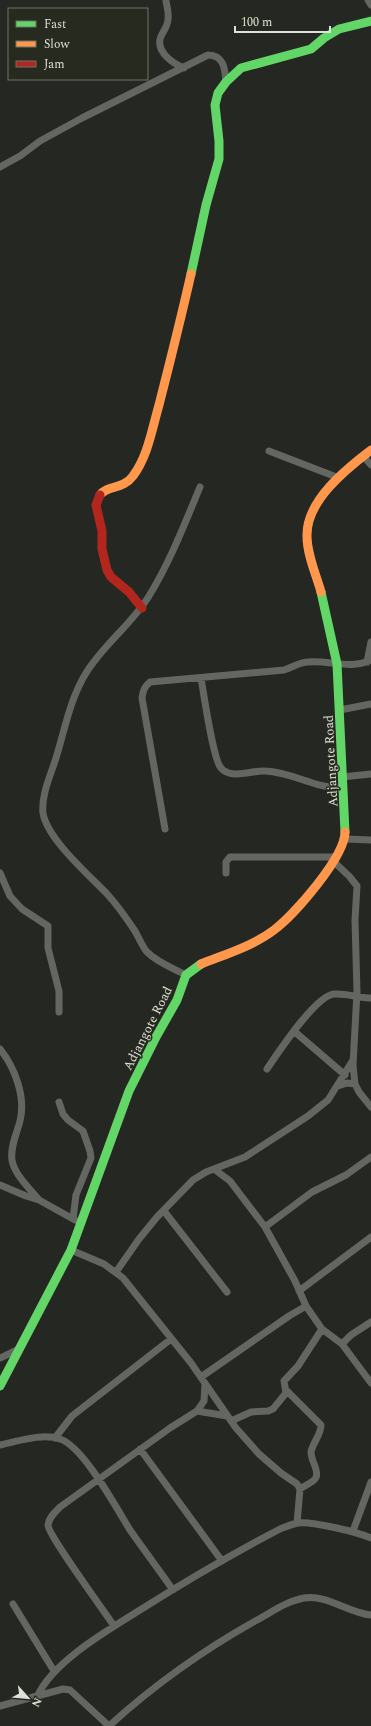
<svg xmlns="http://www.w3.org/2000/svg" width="371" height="1726" font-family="Spectral,serif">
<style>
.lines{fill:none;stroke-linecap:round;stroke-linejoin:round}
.street{stroke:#646661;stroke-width:7}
.fast{stroke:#63d668;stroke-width:9}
.slow{stroke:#ff974d;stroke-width:9}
.jam{stroke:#b3261e;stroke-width:9}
.labels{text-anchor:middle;stroke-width:3;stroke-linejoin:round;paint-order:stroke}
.street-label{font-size:13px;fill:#dee0d9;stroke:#262a1f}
</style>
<rect width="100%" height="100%" fill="#252722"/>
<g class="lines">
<path class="street" d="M368,0L371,5
M166,1C167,7 169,13 168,19C168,27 162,32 160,39C157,53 174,64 184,68
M0,167L20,156L40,141L82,118L208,55C224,55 225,69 226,82
M269,451L339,478
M363,456L371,465
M367,662L371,642
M201,678C204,695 213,759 221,768C231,780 253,770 265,771C284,772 299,779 316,784C324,787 334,787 343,789
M340,710L371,704
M342,777L371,774
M165,829L142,698C143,691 144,687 150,682L284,670C293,667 300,662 308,662C329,660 351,670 371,660
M345,839L371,840
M334,862L349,876L357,886L355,920L357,992L353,1065L355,1084L359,1092L371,1107
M0,873L10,896L22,909L48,926V948L59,991V1012
M226,873V862L230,857H336
M186,975C173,968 158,963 147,952C142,946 139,938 135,931C127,919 118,906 108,895C90,876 47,839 43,813C41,795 51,774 56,758C65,729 70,699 86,673C104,644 132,624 149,596C170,562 185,523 200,487
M295,1032L345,1075
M0,1049C15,1068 26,1097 20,1121C17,1133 10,1147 12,1160C14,1174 30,1189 39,1200
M267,1069C278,1053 315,996 334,994C346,993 359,998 371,998
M338,1086L347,1083L355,1084
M59,1102L63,1114L68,1120L83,1131L90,1151L91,1158L76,1195L73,1219
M214,1169L230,1181L265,1227L295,1281L306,1306L322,1329L342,1344L351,1335L371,1322
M0,1185L26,1196L39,1200L75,1220
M164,1211L227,1292
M265,1227L312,1192L346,1175L371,1157
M71,1250L104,1264L123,1278L191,1363L236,1428L259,1454L281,1473L297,1484L300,1489L297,1523
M116,1272L139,1239L157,1217L193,1180L206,1172L245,1157L308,1116L328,1100L353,1060
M299,1291L371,1237
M342,1344L371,1383
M0,1358L17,1350
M201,1377L289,1316L306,1306
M286,1390L321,1425C321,1435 313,1442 311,1452C311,1455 312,1458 313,1461C321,1480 316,1479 300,1489
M197,1411L227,1416
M231,1421L251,1412L268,1411L273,1409L286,1393L284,1381L298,1366L322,1329
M55,1438L72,1416L171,1339
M0,1445C19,1441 42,1433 60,1439C83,1446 117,1509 130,1530C144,1550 159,1570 173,1590
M140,1449L222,1561
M353,1531L371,1482
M13,1604L54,1671
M114,1626C105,1612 48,1535 48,1525C49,1517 55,1512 60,1507L170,1428L197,1411L204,1401L205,1384
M37,1697C52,1662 108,1630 140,1610C186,1581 232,1554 280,1529C285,1527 292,1524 298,1523C312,1521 357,1532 371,1538
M0,1706L63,1689L70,1690L109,1726
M109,1726C154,1685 205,1649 257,1620C272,1612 287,1601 304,1598C327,1594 348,1613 371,1615"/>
<path class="fast" d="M191,274L206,205L219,159V141L215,105L218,93L226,82L241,68L311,49L324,38L339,29L371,21
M321,592L337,664L345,832
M0,1386L71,1250L129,1091L156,1037L177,1000L186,975L201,964"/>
<path class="slow" d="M100,495C107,485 123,490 133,476C148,456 152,429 159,405C170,362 181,318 191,274
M321,592C316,574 307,555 307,536C306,501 346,469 371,450
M201,964C226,954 253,946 274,930C294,915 345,857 345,832"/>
<path class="jam" d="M100,495L96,505L102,531V549L107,570L111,577L129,592L142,608"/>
</g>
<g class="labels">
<g class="street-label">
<text transform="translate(330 761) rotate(-93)" y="5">Adjangote Road</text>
<text transform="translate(147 1028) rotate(-63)" y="5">Adjangote Road</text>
</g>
</g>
<rect x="8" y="8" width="140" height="72" fill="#262a1f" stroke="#707369"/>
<rect x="16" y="21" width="20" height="6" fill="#63d668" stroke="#707369"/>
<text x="44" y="28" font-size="12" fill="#dee0d9">Fast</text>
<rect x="16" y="41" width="20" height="6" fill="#ff974d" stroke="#707369"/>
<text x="44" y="48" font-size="12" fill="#dee0d9">Slow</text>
<rect x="16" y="61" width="20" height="6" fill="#b3261e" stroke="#707369"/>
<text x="44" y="68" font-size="12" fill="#dee0d9">Jam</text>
<g transform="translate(28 1698) rotate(117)" stroke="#262a1f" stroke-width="3" paint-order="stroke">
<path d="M0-3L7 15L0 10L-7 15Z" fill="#dee0d9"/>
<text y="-6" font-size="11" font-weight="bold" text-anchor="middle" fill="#dee0d9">N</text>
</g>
<path d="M235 26v6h95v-6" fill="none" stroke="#dee0d9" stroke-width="2"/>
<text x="241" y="26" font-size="12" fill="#dee0d9" stroke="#262a1f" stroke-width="3" paint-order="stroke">100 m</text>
</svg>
